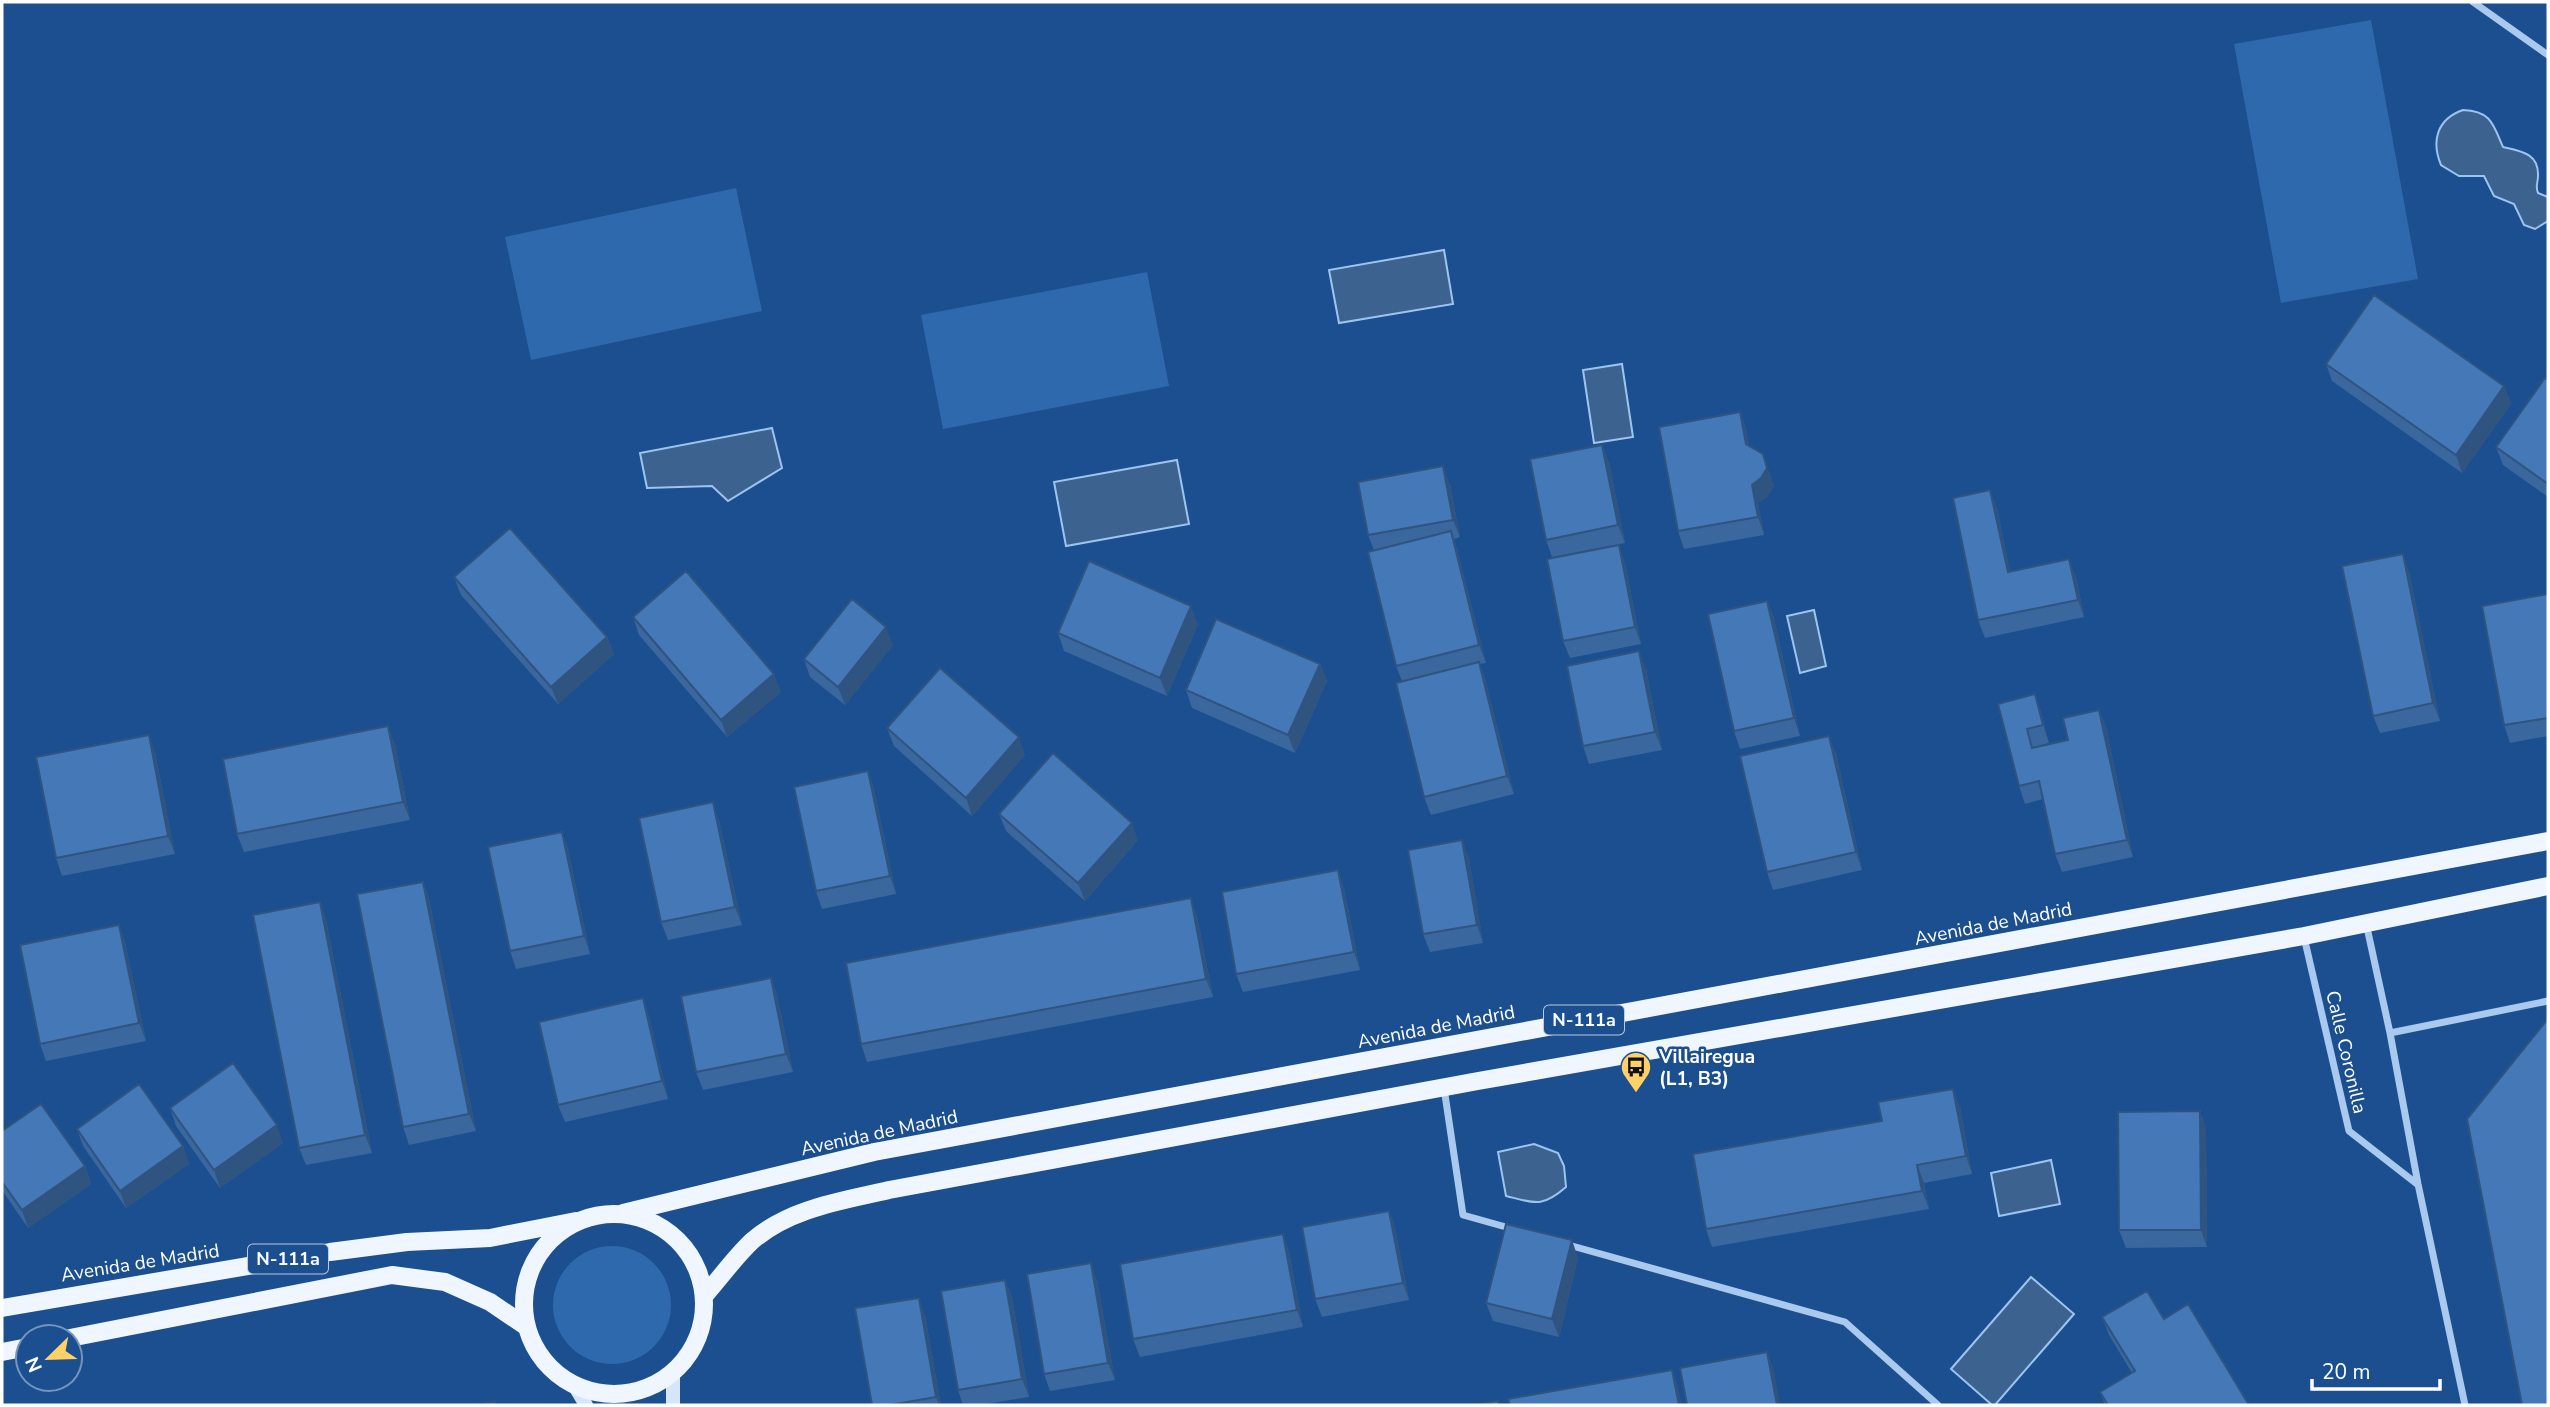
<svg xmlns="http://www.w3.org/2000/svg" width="2550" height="1407" font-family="'Nunito Sans',sans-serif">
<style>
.green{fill:#2e69ad}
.water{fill:#3c6290;stroke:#9cc4f0;stroke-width:2}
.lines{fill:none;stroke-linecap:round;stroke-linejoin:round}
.street{stroke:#a9c9ee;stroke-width:7}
.secondary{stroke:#d6e6fa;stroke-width:14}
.primary{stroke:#f0f6ff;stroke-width:18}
.wall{fill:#3a679d}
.shaded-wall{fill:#305480}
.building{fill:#4478b7;stroke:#305480;stroke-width:2}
.labels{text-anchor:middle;stroke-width:5;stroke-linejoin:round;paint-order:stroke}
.shield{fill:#1b4f8f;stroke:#bbcadd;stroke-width:2}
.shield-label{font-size:18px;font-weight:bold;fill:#fff}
.street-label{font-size:19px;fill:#fff;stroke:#1b4f8f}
.poi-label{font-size:19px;font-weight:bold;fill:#fff;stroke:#1b4f8f;text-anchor:start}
</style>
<rect width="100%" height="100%" fill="#1b4f8f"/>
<path class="green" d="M2371,20L2418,279L2281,303L2234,44Z
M736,188L762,311L531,360L505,237Z
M1147,272L1169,386L943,429L921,315Z
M553 1305a59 59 0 1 1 118 0a59 59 0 1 1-118 0Z"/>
<path class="water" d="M2463,110C2491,111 2493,124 2503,147C2520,151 2539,153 2538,176C2538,183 2535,186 2538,193L2548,197V221L2535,229L2524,225L2514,204L2494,196L2484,176H2459L2441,165C2431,141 2437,119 2463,110Z
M1444,250L1453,304L1339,323L1329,270Z
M1622,364L1633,437L1594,443L1583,370Z
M772,428L782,468L728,501L712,486L647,488L640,453Z
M1177,460L1189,524L1066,546L1054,482Z
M1814,610L1826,666L1800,673L1787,616Z
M1534,1144L1558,1153L1564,1166L1566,1187C1542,1208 1535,1203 1506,1196L1498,1152Z
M2051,1160L2060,1204L1999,1216L1991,1173Z
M2031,1277L2074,1314L1995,1405H1992L1951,1369Z"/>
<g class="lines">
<path class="street" d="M2473,2L2548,55
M2366,923L2390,1033L2418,1184L2465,1405
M2304,937L2349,1131L2417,1184
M2390,1033L2548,1001
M1444,1088L1463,1215L1513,1229
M1565,1244L1845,1322L1938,1405"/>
<path class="secondary" d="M673,1373V1405
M574,1385L586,1405"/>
<path class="primary" d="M623,1213L874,1152L2548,841
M524 1304a90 90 0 1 1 180 0a90 90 0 1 1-180 0Z
M705,1295C720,1278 735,1257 752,1241C790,1208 842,1201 889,1190L1478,1081L2304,936L2548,886
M2,1308L330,1252L407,1242L490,1238L576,1221
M70,1338L392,1275L445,1282L490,1302L527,1327
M2,1352L28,1347"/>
</g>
<path class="wall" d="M2326,364L2504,386L2511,404L2462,473L2332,381Z
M2548,380V497L2503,465L2496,447Z
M1740,412L1746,430L1749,446L1769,472L1774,486L1768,496L1758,503L1764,535L1684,549L1678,531Z
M1609,462L1625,543L1552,557L1546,540Z
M1450,484L1460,537L1454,539L1457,549L1486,663L1480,664L1485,679L1514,794L1431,815L1424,797L1402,681L1396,666L1374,550L1368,535Z
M1997,508L2010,572L2076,577L2084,617L1985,638L1978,620Z
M1625,563L1641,644L1570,658L1563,641Z
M2409,572L2440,721L2380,733L2373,716Z
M454,577L607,637L614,654L558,704L461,595Z
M2548,594V736L2510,743L2504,725Z
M1767,601L1774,618L1800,736L1740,749L1734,731Z
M633,617L781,692L727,737L639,635Z
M1198,624L1167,696L1064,651L1058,633Z
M893,645L845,705L810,677L804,659Z
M1320,664L1327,681L1295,753L1192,708L1186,690Z
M1646,669L1662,750L1589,764L1583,746Z
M2035,694L2041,712L2049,743L2034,747L2068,740L2099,710L2106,727L2133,857L2062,872L2055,854L2043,799L2025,804L2019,786L1998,704Z
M887,728L1025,755L972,816L894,746Z
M395,744L410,820L244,852L237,834Z
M155,752L175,854L62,876L56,858Z
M1836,753L1862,870L1773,890L1767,872Z
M868,771L874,789L896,894L822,909L816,891Z
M999,814L1138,840L1085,901L1006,831Z
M719,820L742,925L668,940L661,922Z
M562,832L568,849L590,954L516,969L510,951Z
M1462,840L1469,858L1483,943L1430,952L1423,934Z
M423,882L429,899L476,1131L409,1145L403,1127Z
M1344,888L1360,970L1243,992L1236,974Z
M320,902L326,920L372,1153L306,1165L299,1148Z
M1197,916L1213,997L867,1062L861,1044Z
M119,925L125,942L146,1041L46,1061L40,1044Z
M771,978L777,995L793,1072L703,1090L696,1072Z
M649,1016L668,1099L565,1122L558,1105Z
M1960,1107L1972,1174L1924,1183L1929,1209L1712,1247L1706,1229Z
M170,1108L283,1143L220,1188L176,1126Z
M2200,1111L2206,1129L2207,1247L2126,1248L2119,1230Z
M77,1129L183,1146L189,1164L126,1208L83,1146Z
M2,1131L85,1166L91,1184L28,1228L2,1190Z
M1389,1211L1395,1228L1409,1300L1322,1317L1315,1299Z
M1283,1234L1289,1252L1303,1327L1140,1357L1133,1339Z
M1578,1258L1559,1337L1493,1321L1486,1303Z
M1005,1280L1012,1297L1029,1397L980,1405H963L958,1390Z
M1097,1280L1115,1380L1050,1391L1044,1374Z
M925,1315L941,1405H872Z
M2102,1317L2164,1319L2249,1405H2105L2100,1392L2132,1373L2109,1335Z"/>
<path class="shaded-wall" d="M2504,386L2511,404L2462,473L2456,455Z
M1740,412L1746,430L1753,462L1746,444Z
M1602,445L1609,462L1625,543L1618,525Z
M1763,454L1774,486L1768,496L1758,503L1764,535L1758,517L1752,485Z
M1443,466L1450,484L1460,537L1453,520Z
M1990,490L1997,508L2014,590L2008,572Z
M1451,531L1457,549L1486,663L1479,645Z
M1619,545L1625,563L1641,644L1635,627Z
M2403,554L2409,572L2440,721L2433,703Z
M2069,559L2076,577L2084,617L2078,600Z
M1767,601L1774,618L1800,736L1794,718Z
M1191,606L1198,624L1167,696L1160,678Z
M886,627L893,645L845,705L838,687Z
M607,637L614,654L558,704L551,687Z
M1639,651L1646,669L1662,750L1655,732Z
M1479,662L1485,679L1514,794L1507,776Z
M1320,664L1327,681L1295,753L1288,735Z
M774,674L781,692L727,737L721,720Z
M2035,694L2041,712L2049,743L2043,725Z
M2099,710L2106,727L2133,857L2127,840Z
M388,726L395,744L410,820L403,802Z
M149,735L155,752L175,854L168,836Z
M1829,736L1836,753L1862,870L1856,852Z
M1019,737L1025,755L972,816L966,798Z
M868,771L874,789L896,894L890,876Z
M713,802L719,820L742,925L735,907Z
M1132,823L1138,840L1085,901L1078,883Z
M562,832L568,849L590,954L584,936Z
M1462,840L1469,858L1483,943L1477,925Z
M1338,870L1344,888L1360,970L1354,952Z
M423,882L429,899L476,1131L469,1114Z
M1191,898L1197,916L1213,997L1206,979Z
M320,902L326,920L372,1153L365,1135Z
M119,925L125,942L146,1041L139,1023Z
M771,978L777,995L793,1072L786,1054Z
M643,998L649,1016L668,1099L662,1081Z
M1953,1089L1960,1107L1972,1174L1966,1156Z
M2200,1111L2206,1129L2207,1247L2201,1230Z
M277,1125L283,1143L220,1188L214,1170Z
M183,1146L189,1164L126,1208L120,1191Z
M1917,1165L1924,1183L1929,1209L1922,1191Z
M85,1166L91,1184L28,1228L22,1210Z
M1389,1211L1395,1228L1409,1300L1403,1283Z
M1283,1234L1289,1252L1303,1327L1297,1310Z
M1572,1240L1578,1258L1559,1337L1552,1319Z
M1091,1263L1097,1280L1115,1380L1108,1363Z
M1005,1280L1012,1297L1029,1397L1022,1379Z
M919,1298L925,1315L941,1405H939L936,1397Z
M1767,1352L1774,1370L1780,1405H1777Z
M1672,1370L1678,1387L1682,1405H1679Z"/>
<path class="building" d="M2374,295L2504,386L2456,455L2326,364Z
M2545,378L2548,380V484L2496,447Z
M1740,412L1746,444L1763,454L1767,468L1761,478L1752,485L1758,517L1678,531L1659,427Z
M1602,445L1618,525L1546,540L1530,459Z
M1443,466L1453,520L1368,535L1358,482Z
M1990,490L2008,572L2069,559L2078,600L1978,620L1953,498Z
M510,528L607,637L551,687L454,577Z
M1451,531L1479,645L1396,666L1368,552Z
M1619,545L1635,627L1563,641L1547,559Z
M2403,554L2433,703L2373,716L2342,566Z
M1089,561L1191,606L1160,678L1058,633Z
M686,571L774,674L721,720L633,617Z
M2548,594V718L2504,725L2482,606Z
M852,599L886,627L838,687L804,659Z
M1767,601L1794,718L1734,731L1708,614Z
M1216,619L1320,664L1288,735L1186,690Z
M1639,651L1655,732L1583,746L1567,666Z
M1479,662L1507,776L1424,797L1396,683Z
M940,668L1019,737L966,798L887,728Z
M2035,694L2043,725L2027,729L2032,748L2068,740L2063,718L2099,710L2127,840L2055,854L2039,781L2019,786L1998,704Z
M388,726L403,802L237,834L223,759Z
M149,735L168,836L56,858L36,757Z
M1829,736L1856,852L1767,872L1740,756Z
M1053,753L1132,823L1078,883L999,814Z
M868,771L890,876L816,891L794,787Z
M713,802L735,907L661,922L639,818Z
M562,832L584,936L510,951L488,847Z
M1462,840L1477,925L1423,934L1408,850Z
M1338,870L1354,952L1236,974L1222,892Z
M423,882L469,1114L403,1127L357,894Z
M1191,898L1206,979L861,1044L846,963Z
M320,902L365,1135L299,1148L253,915Z
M119,925L139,1023L40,1044L20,945Z
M771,978L786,1054L696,1072L681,996Z
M643,998L662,1081L558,1105L539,1022Z
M2547,1020H2548V1405H2522L2467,1119Z
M233,1063L277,1125L214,1170L170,1108Z
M139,1084L183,1146L120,1191L77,1129Z
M1953,1089L1966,1156L1917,1165L1922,1191L1706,1229L1693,1154L1882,1121L1878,1102Z
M41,1104L85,1166L22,1210L2,1182V1131Z
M2200,1111L2201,1230H2119L2118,1112Z
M1389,1211L1403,1283L1315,1299L1302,1227Z
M1506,1224L1572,1240L1552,1319L1486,1303Z
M1283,1234L1297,1310L1133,1339L1120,1264Z
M1091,1263L1108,1363L1044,1374L1027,1274Z
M1005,1280L1022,1379L958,1390L941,1291Z
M2147,1291L2164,1319L2188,1304L2249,1405H2108L2100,1392L2135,1371L2102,1317Z
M919,1298L936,1397L890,1405H872L855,1308Z
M1767,1352L1777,1405H1687L1680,1368Z
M1672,1370L1679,1405H1510L1508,1399Z
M1498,1401L1499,1405H1473Z
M495,1402L496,1405H477Z"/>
<defs>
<g id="bus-pin" transform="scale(1.575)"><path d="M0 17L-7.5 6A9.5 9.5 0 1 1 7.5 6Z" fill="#ffd166" stroke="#1b4f8f"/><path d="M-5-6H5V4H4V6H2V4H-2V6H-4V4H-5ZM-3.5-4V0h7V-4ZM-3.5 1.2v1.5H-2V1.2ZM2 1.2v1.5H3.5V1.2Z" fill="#111"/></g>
</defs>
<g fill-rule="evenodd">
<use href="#bus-pin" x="1636" y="1067"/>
</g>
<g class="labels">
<g class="shield">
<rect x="1544" y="1005.5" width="80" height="29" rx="5"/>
<rect x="248" y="1244.5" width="80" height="29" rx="5"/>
</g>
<g class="shield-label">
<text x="1584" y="1026">N-111a</text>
<text x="288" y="1265">N-111a</text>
</g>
<g class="street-label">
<text transform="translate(1993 923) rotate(-11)" y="7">Avenida de Madrid</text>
<text transform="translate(1436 1026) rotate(-11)" y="7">Avenida de Madrid</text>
<text transform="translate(2347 1052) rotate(77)" y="7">Calle Coronilla</text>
<text transform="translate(879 1132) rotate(-12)" y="7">Avenida de Madrid</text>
<text transform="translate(140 1262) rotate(-9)" y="7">Avenida de Madrid</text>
</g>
<g class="poi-label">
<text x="1659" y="1063">Villairegua<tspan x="1659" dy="22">(L1, B3)</tspan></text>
</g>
</g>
<rect width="2550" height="1407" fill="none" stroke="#ffffff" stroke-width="7"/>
<g transform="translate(49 1358) rotate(247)"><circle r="33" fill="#1b4f8f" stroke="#7695bc" stroke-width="2"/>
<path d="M0-5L12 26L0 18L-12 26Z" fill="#ffd166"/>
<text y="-10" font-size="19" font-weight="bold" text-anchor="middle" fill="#ffffff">N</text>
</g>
<path d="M2312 1379v10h128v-10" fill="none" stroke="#ffffff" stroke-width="3.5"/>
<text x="2322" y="1379" font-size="21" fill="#ffffff" stroke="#1b4f8f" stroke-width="5" paint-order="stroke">20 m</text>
</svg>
